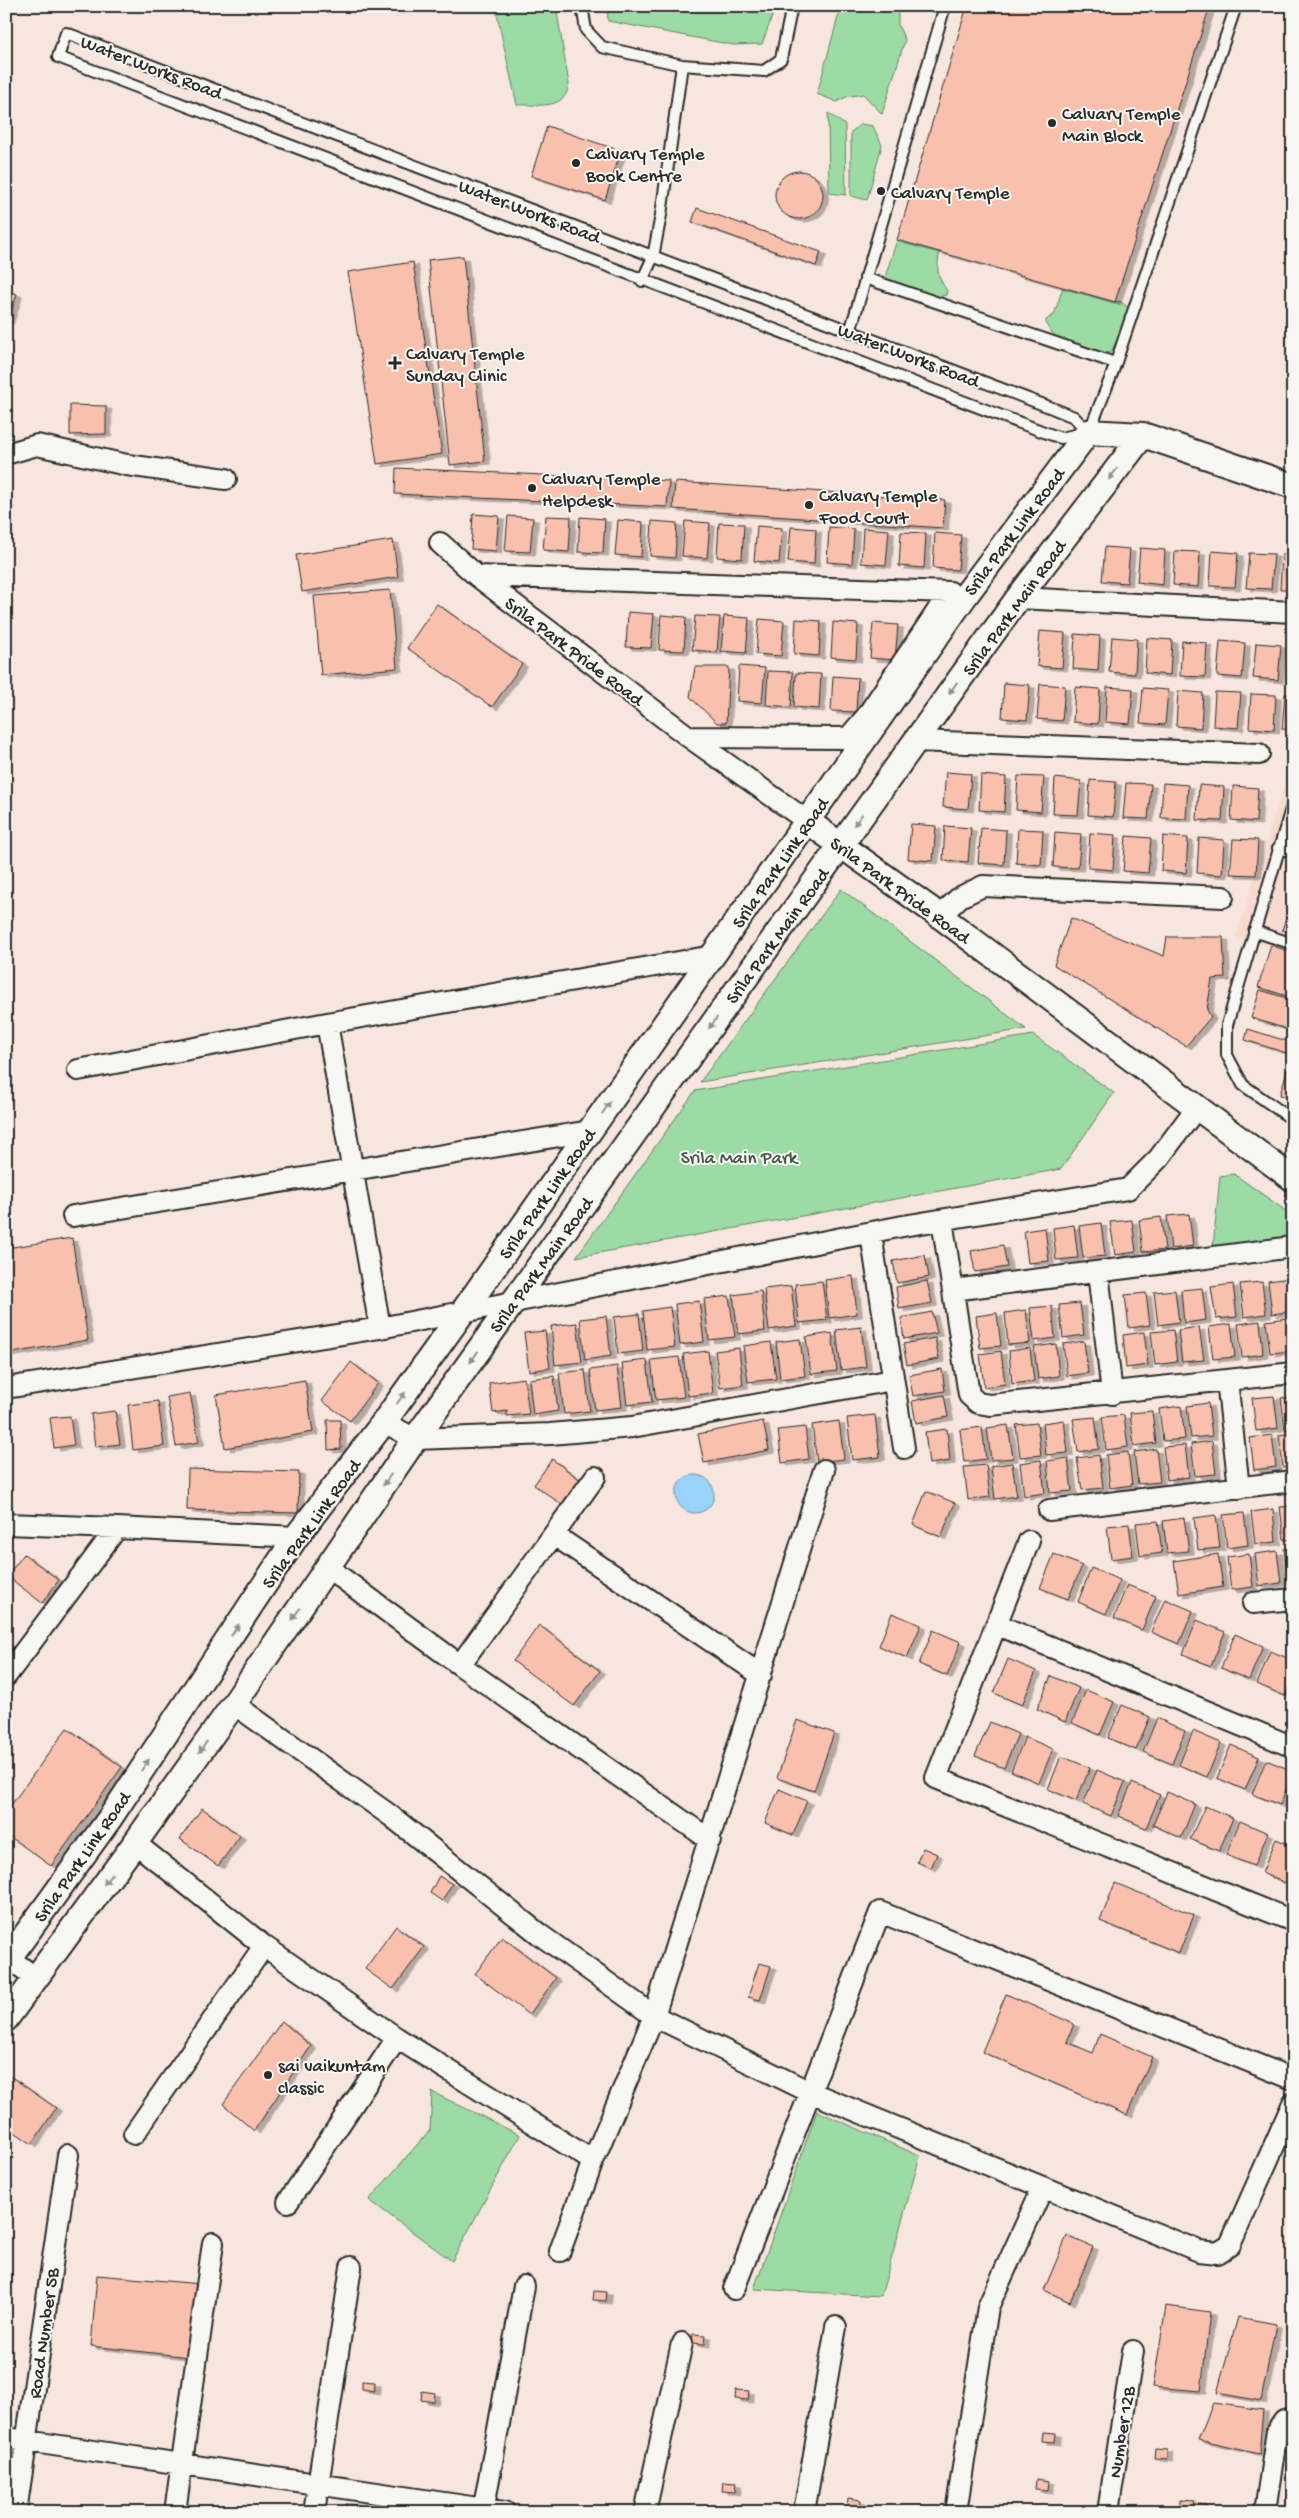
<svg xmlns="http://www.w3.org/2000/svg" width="1299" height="2518" font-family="'Gochi Hand',sans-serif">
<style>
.built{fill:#f7dbcf}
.green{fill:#9cdba4;stroke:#648368}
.water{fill:#99d3f9;stroke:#6d90a7}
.building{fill:#f8c0ad;stroke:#2b2b2b;filter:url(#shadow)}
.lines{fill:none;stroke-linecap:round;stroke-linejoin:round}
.service-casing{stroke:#2b2b2b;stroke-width:14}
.minor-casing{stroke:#2b2b2b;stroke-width:24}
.tertiary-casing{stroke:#2b2b2b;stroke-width:28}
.service{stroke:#f6f6f2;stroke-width:10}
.minor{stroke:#f6f6f2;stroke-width:20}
.tertiary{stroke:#f6f6f2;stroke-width:24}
.oneway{fill:#90908e}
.poi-dot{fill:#2b2b2b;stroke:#f6f6f2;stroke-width:2}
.labels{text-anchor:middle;stroke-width:4;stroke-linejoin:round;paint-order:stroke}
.street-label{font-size:19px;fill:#2b2b2b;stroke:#f6f6f2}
.poi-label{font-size:19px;fill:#2b2b2b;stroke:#f6f6f2;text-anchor:start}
.park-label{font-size:19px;fill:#475749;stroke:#f6f6f2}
</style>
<defs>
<filter id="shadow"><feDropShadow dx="5.5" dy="3" stdDeviation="0" flood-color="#0004"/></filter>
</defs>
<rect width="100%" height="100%" fill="#f7e6dd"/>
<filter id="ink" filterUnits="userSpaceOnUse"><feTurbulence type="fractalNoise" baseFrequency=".02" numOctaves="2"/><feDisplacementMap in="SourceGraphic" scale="10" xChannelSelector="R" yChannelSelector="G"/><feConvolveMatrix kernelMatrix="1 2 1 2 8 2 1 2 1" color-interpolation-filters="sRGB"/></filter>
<g filter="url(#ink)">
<path class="built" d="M1293,756V954L1236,937Z"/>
<path class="green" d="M495,6H556L569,84C565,111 539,104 517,105Z
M607,6H776L762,44L733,45L608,21Z
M841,6H881L898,13V25L905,40L882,114L863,94L846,97L837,102L817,94Z
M828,113L845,125L846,195L829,193Z
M861,124L873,126L882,145L867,200L851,196V132Z
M897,240L940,251C936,269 937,276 947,291L946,295L937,297L884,280Z
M1063,287L1115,302L1120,301L1130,309L1127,321L1111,352C1096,357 1044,339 1046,320L1054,315Z
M841,889L1026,1029L700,1082Z
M1033,1035L1114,1093L1061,1169L576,1257L695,1091Z
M1234,1174L1293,1216V1237L1213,1247L1220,1176Z
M432,2092L520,2135L452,2261L369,2200L430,2130Z
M817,2111L920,2156L881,2296L754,2289Z"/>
<path class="water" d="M676 1494a19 19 0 1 1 38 0a19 19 0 1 1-38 0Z"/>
<path class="building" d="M967,6H1210L1115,302L897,240Z
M547,126L621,151L605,200L531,176Z
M775 195a24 24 0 1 1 48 0a24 24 0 1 1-48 0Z
M697,208L821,252L816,266L692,222Z
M463,256L485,461L450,465L428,260Z
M413,262L442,454L377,464L348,272Z
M6,290L17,294L8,321H6Z
M70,405L106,406V434L70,435Z
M396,468L669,481L667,507L395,494Z
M675,482L945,500L943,528L673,509Z
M473,514L499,516L496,551L471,549Z
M508,516L533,518L530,552L505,551Z
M546,516L571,517L569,552L543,550Z
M580,517L605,519L603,553L578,552Z
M618,520L643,522L641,557L615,555Z
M652,521L677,523L675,558L650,556Z
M685,521L710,523L707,558L682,556Z
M719,523L744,524L742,559L717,557Z
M757,526L782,528L779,563L754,561Z
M791,527L816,529L814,564L788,562Z
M829,527L854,529L852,564L827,562Z
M863,528L889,530L886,565L861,563Z
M901,532L926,533L924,568L899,566Z
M935,533L961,535L958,570L933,568Z
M393,540L398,577L302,592L296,555Z
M1105,547L1130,549L1127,583L1102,581Z
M1140,548L1165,550L1163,585L1137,582Z
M1175,551L1200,552L1198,587L1173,585Z
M1212,551L1238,553L1235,587L1210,586Z
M1249,553L1274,554L1271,589L1246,588Z
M1282,554H1293V589H1280Z
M390,590L397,668L321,675L314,596Z
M437,604L522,664L492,707L407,648Z
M628,612L654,614L651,648L626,647Z
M661,615L686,617L684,651L659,650Z
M695,616L720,617L717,652L692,650Z
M724,616L749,618L746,653L721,651Z
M759,619L784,621L781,656L756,654Z
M796,619L821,621L819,656L794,654Z
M833,622L858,624L856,659L831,657Z
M873,623L898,625L895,660L870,658Z
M1040,631L1065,633L1062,668L1037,666Z
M1075,634L1100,636L1098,671L1073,669Z
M1112,637L1137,639L1135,674L1109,672Z
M1147,638L1172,640L1170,675L1145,673Z
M1182,641L1207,643L1205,677L1180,676Z
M1220,641L1245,643L1242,678L1217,676Z
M1256,643L1281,645L1278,680L1253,678Z
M1290,644H1293V679H1287Z
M739,666L765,668L762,703L737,701Z
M695,667H729L726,723H717L690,697Z
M768,671L793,672L791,707L766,705Z
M796,673L821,674L819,709L794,707Z
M833,676L858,678L856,712L831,711Z
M1004,683L1030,685L1027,720L1002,718Z
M1040,684L1065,686L1062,721L1037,719Z
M1075,687L1100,689L1098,724L1073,722Z
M1107,687L1133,689L1130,724L1105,722Z
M1143,688L1168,690L1165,725L1140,723Z
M1178,691L1203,693L1201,728L1176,726Z
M1215,692L1241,693L1238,728L1213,726Z
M1251,694L1276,695L1274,730L1249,728Z
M1285,694L1293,695V730L1282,729Z
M946,772L971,774L968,809L943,807Z
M981,775L1006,777L1004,812L979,810Z
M1018,776L1044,777L1041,812L1016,810Z
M1055,778L1081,781L1078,815L1053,814Z
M1090,780L1116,782L1113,817L1088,815Z
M1126,783L1151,784L1148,819L1123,818Z
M1163,783L1188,785L1186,819L1161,818Z
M1199,785L1224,787L1222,821L1197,820Z
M1233,786L1258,788L1256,822L1231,820Z
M911,824L936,826L933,861L908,859Z
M945,826L971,828L968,862L943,860Z
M981,828L1006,830L1004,865L978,863Z
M1018,829L1043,830L1041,865L1016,863Z
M1055,832L1081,834L1078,868L1053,867Z
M1090,833L1115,835L1113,870L1088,868Z
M1126,836L1151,838L1148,873L1123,871Z
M1163,836L1188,838L1186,873L1161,871Z
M1199,838L1224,840L1222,875L1197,873Z
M1233,839L1258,840L1256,875L1230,874Z
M1293,896V934L1282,930Z
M1071,918L1164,956L1167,937H1223L1225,978L1212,979L1207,1010L1211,1017L1186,1046L1054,965Z
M1271,945L1293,953V998L1258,987Z
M1260,990L1293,1000V1031L1251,1018Z
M1248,1029L1293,1043V1055L1245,1040Z
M1287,1070L1293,1072V1099L1280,1095Z
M1189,1214L1193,1246L1171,1249L1167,1216Z
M1161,1217L1165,1250L1143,1252L1139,1220Z
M1132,1220L1136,1252L1115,1255L1110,1222Z
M1101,1223L1105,1256L1083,1258L1079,1226Z
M1074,1225L1078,1258L1056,1260L1053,1228Z
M1045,1228L1049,1261L1028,1263L1024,1231Z
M72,1238L88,1340L6,1354V1248Z
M1003,1245L1007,1267L975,1272L971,1251Z
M925,1255L929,1277L897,1283L893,1261Z
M853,1276L857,1314L829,1318L825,1280Z
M1290,1278L1293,1311L1272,1314L1268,1281Z
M822,1281L827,1320L799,1323L795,1284Z
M927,1281L932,1303L899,1309L896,1287Z
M1262,1282L1266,1314L1244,1317L1240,1284Z
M1233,1284L1237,1317L1216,1319L1211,1287Z
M791,1286L796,1326L769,1330L764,1289Z
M1202,1288L1206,1320L1184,1323L1181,1290Z
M1175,1290L1179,1322L1158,1325L1154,1292Z
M761,1291L765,1331L738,1334L733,1295Z
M1146,1293L1150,1325L1129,1328L1125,1295Z
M729,1296L735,1337L709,1340L704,1299Z
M699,1301L704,1342L680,1345L675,1304Z
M1080,1303L1084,1335L1063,1338L1059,1305Z
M1052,1306L1055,1338L1034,1341L1030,1308Z
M670,1307L675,1347L647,1350L643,1311Z
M1026,1310L1030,1343L1008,1345L1005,1313Z
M932,1312L937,1333L904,1339L901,1318Z
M997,1313L1001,1346L980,1348L976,1316Z
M639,1314L643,1351L618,1354L614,1317Z
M606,1316L611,1356L585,1360L580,1319Z
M1287,1318L1292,1351L1270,1353L1266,1321Z
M1260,1321L1263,1354L1242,1357L1238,1324Z
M577,1323L582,1362L555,1365L551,1326Z
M1231,1324L1235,1357L1213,1359L1209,1327Z
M861,1327L866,1367L841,1370L836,1330Z
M1199,1327L1204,1360L1182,1362L1178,1330Z
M1173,1330L1177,1362L1155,1365L1151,1332Z
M545,1331L550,1368L529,1371L524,1333Z
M1144,1332L1148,1365L1126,1368L1123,1335Z
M832,1333L837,1371L811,1374L806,1337Z
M935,1338L939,1359L907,1365L903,1344Z
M800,1339L805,1376L780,1379L776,1342Z
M1084,1341L1088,1373L1067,1376L1063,1344Z
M771,1342L776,1379L748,1382L743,1346Z
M1056,1344L1059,1376L1038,1379L1034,1347Z
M739,1348L743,1385L720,1388L715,1351Z
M1030,1348L1034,1381L1012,1384L1009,1351Z
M708,1351L713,1393L688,1396L683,1354Z
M1001,1351L1005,1384L984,1387L980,1354Z
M679,1357L684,1397L656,1400L651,1360Z
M647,1360L652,1402L627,1405L622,1363Z
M351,1362L378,1383L350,1421L322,1401Z
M617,1366L622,1407L595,1410L590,1370Z
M942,1369L945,1391L913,1396L909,1375Z
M585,1370L590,1411L564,1414L559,1373Z
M554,1376L558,1411L533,1415L529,1379Z
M524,1378L529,1414L507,1416V1411L493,1413L489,1383Z
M305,1380L313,1432L225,1448L216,1395Z
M190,1393L199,1442L176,1446L167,1397Z
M944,1395L948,1417L916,1423L912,1401Z
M1274,1396L1278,1428L1256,1431L1252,1398Z
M1293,1397V1430H1285L1281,1398Z
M158,1401L164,1446L133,1450L128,1405Z
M1208,1403L1212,1436L1191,1438L1187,1406Z
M1181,1406L1185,1439L1163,1441L1159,1409Z
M115,1411L120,1444L95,1447L91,1414Z
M1152,1411L1156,1443L1134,1446L1130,1413Z
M875,1415L880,1457L852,1460L847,1418Z
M1124,1415L1128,1447L1106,1450L1102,1417Z
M70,1416L74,1445L54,1448L50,1418Z
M1095,1417L1099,1449L1078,1452L1073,1419Z
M327,1420H340L341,1449L328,1450Z
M1064,1420L1068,1453L1046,1455L1043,1423Z
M763,1421L769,1450L704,1463L698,1434Z
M839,1421L844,1459L817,1462L812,1425Z
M1037,1423L1041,1455L1020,1457L1016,1425Z
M1008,1425L1013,1458L991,1460L987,1428Z
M805,1427L809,1459L782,1463L778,1430Z
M982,1427L986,1459L964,1462L960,1430Z
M947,1429L950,1461L929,1464L925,1432Z
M1293,1433V1466L1283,1468L1279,1435Z
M1272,1435L1276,1467L1254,1470L1250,1438Z
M1212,1441L1216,1474L1195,1476L1191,1444Z
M1185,1445L1189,1477L1167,1480L1163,1447Z
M1156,1449L1160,1482L1138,1484L1134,1452Z
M1128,1452L1132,1485L1110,1488L1106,1455Z
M1099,1455L1103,1488L1082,1490L1077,1458Z
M1068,1458L1072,1491L1050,1493L1047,1461Z
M552,1459L582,1481L564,1506L534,1485Z
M1041,1460L1045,1493L1024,1496L1020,1463Z
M1012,1463L1017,1496L995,1499L991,1466Z
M986,1465L990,1497L968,1500L964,1467Z
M188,1469L299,1472L298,1513L187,1510Z
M926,1491L955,1503L941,1537L913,1525Z
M1293,1506V1539L1284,1540L1280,1507Z
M1273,1509L1276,1542L1255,1544L1251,1512Z
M1244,1513L1248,1545L1227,1548L1223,1515Z
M1216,1515L1220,1548L1198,1550L1194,1518Z
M1184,1518L1189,1551L1167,1553L1163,1521Z
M1158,1521L1162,1553L1140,1556L1136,1523Z
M1129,1524L1133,1556L1111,1559L1107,1526Z
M1293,1548V1581L1288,1582L1284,1549Z
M1277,1551L1281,1583L1259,1586L1255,1554Z
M24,1554L59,1580L42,1603L7,1576Z
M1054,1554L1082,1566L1068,1599L1040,1588Z
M1218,1554L1223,1587L1179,1594L1174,1561Z
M1249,1554L1253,1587L1231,1590L1227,1557Z
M1091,1568L1120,1580L1106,1614L1078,1602Z
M1127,1585L1156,1596L1142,1630L1114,1618Z
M1165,1599L1193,1611L1179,1644L1151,1632Z
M892,1613L921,1625L907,1658L879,1646Z
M1197,1620L1225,1632L1211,1666L1183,1654Z
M539,1625L600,1671L574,1706L513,1661Z
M933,1630L961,1642L947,1676L919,1664Z
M1235,1634L1263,1646L1249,1680L1221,1668Z
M1270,1651L1293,1660V1677L1285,1696L1257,1684Z
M1008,1659L1036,1671L1022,1705L994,1693Z
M1051,1676L1079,1688L1065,1722L1037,1709Z
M1086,1690L1114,1702L1100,1735L1072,1723Z
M1122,1705L1150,1717L1136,1750L1108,1738Z
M1157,1718L1185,1731L1172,1764L1143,1752Z
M797,1720L834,1733L814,1791L777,1778Z
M990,1722L1018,1734L1004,1768L975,1756Z
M67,1728L122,1767L51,1866L6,1834V1812Z
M1193,1731L1221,1743L1207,1777L1179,1765Z
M1025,1737L1053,1749L1039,1783L1011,1771Z
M1231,1745L1259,1757L1245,1790L1217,1778Z
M1061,1756L1090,1768L1076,1801L1048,1789Z
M1266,1760L1293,1771L1280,1805L1252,1794Z
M1097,1770L1125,1782L1111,1816L1083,1804Z
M1132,1783L1160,1795L1146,1828L1118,1816Z
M779,1789L807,1801L793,1835L765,1823Z
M1167,1792L1195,1804L1181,1838L1153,1825Z
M1205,1806L1233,1818L1219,1851L1190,1839Z
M202,1808L240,1836L218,1866L180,1839Z
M1240,1821L1268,1833L1254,1866L1226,1855Z
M1276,1839L1293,1846V1879L1290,1885L1262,1873Z
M923,1848L937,1854L931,1868L917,1862Z
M439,1876L452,1884L442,1901L430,1893Z
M1115,1883L1194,1915L1179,1953L1100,1921Z
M396,1926L424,1947L393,1989L365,1969Z
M502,1937L556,1978L529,2015L475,1974Z
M759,1963L771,1966L760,2000L748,1997Z
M1006,1994L1074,2024L1067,2042L1093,2053L1100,2034L1152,2057L1127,2115L982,2052Z
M282,2021L311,2046L254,2131L223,2104Z
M10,2076L56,2108L32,2144L6,2126V2082Z
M1067,2236L1093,2247L1070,2302L1044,2290Z
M97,2275L201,2284L189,2357L91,2346Z
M594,2291L607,2292L606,2301L593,2300Z
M1166,2306L1210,2312L1201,2391L1153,2387Z
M1238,2317L1276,2324L1261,2401L1217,2393Z
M693,2334L706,2335L705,2344L692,2343Z
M362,2381L375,2382L374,2391L362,2389Z
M736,2390L749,2391L748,2400L735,2399Z
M422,2391L435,2393L434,2402L421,2400Z
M1213,2403L1263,2410L1259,2454L1198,2440Z
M1043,2432L1056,2433L1055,2442L1042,2441Z
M1155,2449L1167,2450V2459L1154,2458Z
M1036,2479L1049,2481L1048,2490L1035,2489Z
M723,2482L736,2483L735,2492L722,2491Z
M848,2498L861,2500L860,2508L847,2507Z
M1180,2499L1195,2500L1194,2504L1206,2505L1205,2512H1192V2509L1180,2508Z
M346,2504L359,2505L358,2512H345Z"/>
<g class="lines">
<g class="service-casing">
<path id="service" d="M582,6L586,30L602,47L682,65L764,71L781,59L792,6
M66,33L1052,408L1074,417L1088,432L1061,438L1044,432L58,57Z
M865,278L1115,363
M642,281L653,257L661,215L682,65
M850,332L945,6
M1089,432L1112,374L1236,6
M1293,802L1227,1025V1055L1243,1085L1293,1120
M1278,848L1293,852
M1254,931L1293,944"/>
</g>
<g class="minor-casing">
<path id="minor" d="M6,454L37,445L127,465L226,479
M440,543L477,576L689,737L807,821
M477,576L950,592
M1018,598L1293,612
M689,737L848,738L866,717L950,592
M915,741L1259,754
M940,916L960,897L983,886L1223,897
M327,1023L380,1328
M78,1070L327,1023L713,956
M73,1216L590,1131
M942,1220L969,1395L978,1403L990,1405L1293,1373
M871,1234L904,1448
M1098,1272L1112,1394
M953,1290L1293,1247
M1227,1380L1239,1488
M6,1388L380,1328L903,1226L1128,1189L1159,1158L1197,1107
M384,1422L415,1439L550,1434L632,1427L893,1380
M1049,1510L1293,1481
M6,1524L117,1528L6,1676
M117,1528L296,1537
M554,1535L761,1675
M1029,1541L936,1778L1293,1921
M327,1567L460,1665L710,1840
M1253,1603L1293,1599
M998,1625L1293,1747
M460,1665L595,1477
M234,1704L391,1816L539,1934L654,2016L810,2092L1199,2251L1218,2253L1230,2245L1293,2103
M135,1843L264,1946L397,2038L593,2161L654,2016L824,1470
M6,1956L36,1978
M134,2134L264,1946
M288,2202L397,2038
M560,2251L593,2161
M734,2289L880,1912L1293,2079
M6,2438L505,2512
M16,2512L68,2155
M175,2512L213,2243
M314,2512L351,2267
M483,2512L524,2286
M645,2512L682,2343
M804,2512L836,2327
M956,2512L988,2307L1043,2187
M1108,2512L1133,2351
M1265,2512L1277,2431L1284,2421L1293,2419"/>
</g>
<g class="tertiary-casing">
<path id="tertiary" d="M807,821L940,916L1293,1179
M6,1962L110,1818L296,1537L384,1422L462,1313L965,596L1088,432L1143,435L1293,486
M6,2019L135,1843L234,1704L415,1439L1018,598L1143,435"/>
</g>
<use href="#service" class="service"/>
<use href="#minor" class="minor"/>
<use href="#tertiary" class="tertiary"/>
</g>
<defs><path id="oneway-solid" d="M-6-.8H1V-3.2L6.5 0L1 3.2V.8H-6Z" transform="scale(1.25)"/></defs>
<g class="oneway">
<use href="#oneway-solid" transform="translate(1113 474) rotate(128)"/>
<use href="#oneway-solid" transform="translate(953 688) rotate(126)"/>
<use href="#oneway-solid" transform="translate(858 820) rotate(126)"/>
<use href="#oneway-solid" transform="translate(713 1023) rotate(126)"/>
<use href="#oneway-solid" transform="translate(606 1108) rotate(-55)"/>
<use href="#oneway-solid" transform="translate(474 1357) rotate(125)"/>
<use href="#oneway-solid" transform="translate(401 1398) rotate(-54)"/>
<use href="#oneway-solid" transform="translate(387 1480) rotate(124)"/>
<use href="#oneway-solid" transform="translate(296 1614) rotate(124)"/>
<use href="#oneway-solid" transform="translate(235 1630) rotate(-56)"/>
<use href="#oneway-solid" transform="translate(203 1747) rotate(125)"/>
<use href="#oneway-solid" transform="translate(145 1765) rotate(-56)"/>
<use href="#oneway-solid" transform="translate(108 1879) rotate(126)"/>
</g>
</g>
<g class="poi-dot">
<circle cx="1052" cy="123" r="5"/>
<circle cx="576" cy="163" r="5"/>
<circle cx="881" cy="191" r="5"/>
<path d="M392.5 355.5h5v5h5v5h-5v5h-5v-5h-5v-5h5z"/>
<circle cx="532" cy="488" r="5"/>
<circle cx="809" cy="505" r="5"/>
<circle cx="268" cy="2075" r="5"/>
</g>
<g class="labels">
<g class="street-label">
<text transform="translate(152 66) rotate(21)" y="7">Water Works Road</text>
<text transform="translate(530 210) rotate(21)" y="7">Water Works Road</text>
<text transform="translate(909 354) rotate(21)" y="7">Water Works Road</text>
<text transform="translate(1013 531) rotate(-53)" y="7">Srila Park Link Road</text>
<text transform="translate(1013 607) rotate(-54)" y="7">Srila Park Main Road</text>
<text transform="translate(575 650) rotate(37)" y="7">Srila Park Pride Road</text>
<text transform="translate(779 862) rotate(-55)" y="7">Srila Park Link Road</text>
<text transform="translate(901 889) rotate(36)" y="7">Srila Park Pride Road</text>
<text transform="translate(776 935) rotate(-54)" y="7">Srila Park Main Road</text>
<text transform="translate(546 1193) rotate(-55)" y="7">Srila Park Link Road</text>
<text transform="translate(540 1264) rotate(-54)" y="7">Srila Park Main Road</text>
<text transform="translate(310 1523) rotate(-54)" y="7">Srila Park Link Road</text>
<text transform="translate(81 1856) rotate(-55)" y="7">Srila Park Link Road</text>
<text transform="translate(42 2333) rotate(-82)" y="7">Road Number 5B</text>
<text transform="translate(1120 2432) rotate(-81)" y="7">Number 12B</text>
</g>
<g class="poi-label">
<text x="1062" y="119">Calvary Temple<tspan x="1062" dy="22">Main Block</tspan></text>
<text x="586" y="159">Calvary Temple<tspan x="586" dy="22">Book Centre</tspan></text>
<text x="891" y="198">Calvary Temple</text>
<text x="406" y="359">Calvary Temple<tspan x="406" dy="22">Sunday Clinic</tspan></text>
<text x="542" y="484">Calvary Temple<tspan x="542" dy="22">Helpdesk</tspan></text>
<text x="819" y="501">Calvary Temple<tspan x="819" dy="22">Food Court</tspan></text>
<text x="278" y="2071">sai vaikuntam<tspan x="278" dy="22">classic</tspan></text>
</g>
<g class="park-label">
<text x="739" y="1163">Srila Main Park</text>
</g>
</g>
<rect width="1299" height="2518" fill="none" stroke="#f6f6f2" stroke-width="25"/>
<rect x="12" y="12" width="1274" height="2493" fill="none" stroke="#2b2b2b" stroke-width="2" filter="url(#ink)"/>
</svg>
